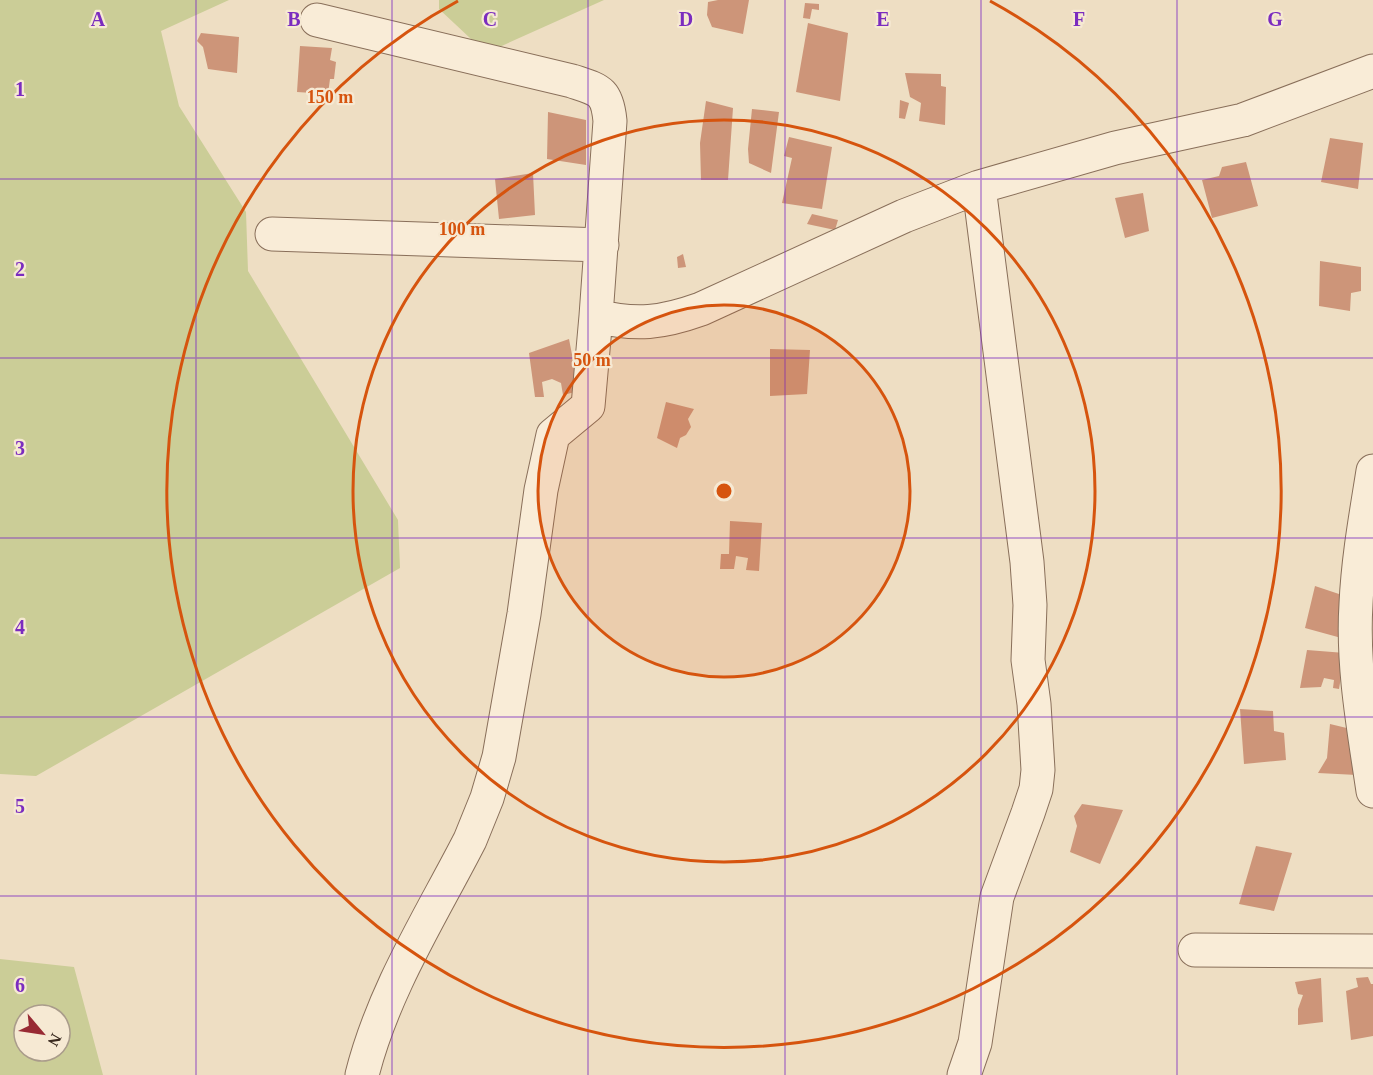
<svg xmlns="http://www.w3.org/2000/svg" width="1373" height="1075" font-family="Georgia,serif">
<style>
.green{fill:#cbcd97;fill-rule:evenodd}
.building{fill:#cd9579}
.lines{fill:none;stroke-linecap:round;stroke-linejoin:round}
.minor-casing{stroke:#896f5a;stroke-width:35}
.minor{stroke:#f9ecd7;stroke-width:33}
.grid{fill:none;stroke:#7b2cbf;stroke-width:1.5;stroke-opacity:0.55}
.ring{fill:none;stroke:#d6540e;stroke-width:3}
.grid-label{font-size:20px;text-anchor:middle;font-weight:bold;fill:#7b2cbf;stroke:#f6e9d3;stroke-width:4.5;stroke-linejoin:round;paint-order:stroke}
.centre{fill:#d6540e;stroke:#f6e9d3;stroke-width:3}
.ring-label{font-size:18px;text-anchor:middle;font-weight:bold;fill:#d6540e;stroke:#f6e9d3;stroke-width:4.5;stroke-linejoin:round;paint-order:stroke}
</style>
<rect width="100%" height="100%" fill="#eedec3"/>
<path class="green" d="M0,0H229L161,31L179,106L246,212L248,271L398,520L400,568L36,776L0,774Z
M439,0H604L486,53L439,9Z
M0,959L74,967L103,1075H0ZM24,1015H60V1051H24Z"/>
<path class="building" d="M718,0H749L743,34L712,27L707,15L708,2Z
M805,3L819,4V10L812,9L810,19L803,18Z
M808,23L848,33L840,101L796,92Z
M201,33L239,37L237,73L208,69L203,47L197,41Z
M300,46L332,48L330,60L336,62L334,79H330L328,94L297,92Z
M905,73L941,74V86L946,87L945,125L919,121L921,103L910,97Z
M900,100L909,103L905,119L899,118Z
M706,101L733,108L728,180H701L700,143Z
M752,109L779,112L771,173L749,163L748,149Z
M548,112L586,120V165L547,159Z
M789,137L832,147L822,209L782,203L792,158L784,156Z
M1330,138L1363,143L1358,189L1321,182Z
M1246,162L1258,206L1212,218L1202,180L1219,176L1222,167Z
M533,173L535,215L499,219L495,179Z
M1143,193L1149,231L1125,238L1115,198Z
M812,214L838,220L835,230L807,224Z
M683,254L686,267L678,268L677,257Z
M1320,261L1361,267V291L1351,293L1350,311L1319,306Z
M569,339L579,391L563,395L561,383L552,379L542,382L544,397H535L529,353Z
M770,349L810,350L807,394L770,396Z
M666,402L694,409L688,419L691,427L686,435L680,438L677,448L657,438Z
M730,521L762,523L759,571L746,570L748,558L736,556L734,569H720L721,554H729Z
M1315,586L1339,594L1348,611L1345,639L1305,628Z
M1307,650L1345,653L1339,689L1333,688L1334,680L1324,678L1321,687L1300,688Z
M1240,709L1273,711L1274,731L1284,733L1286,760L1244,764Z
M1330,724L1355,730L1357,775L1318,773L1327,758Z
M1082,804L1123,810L1100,864L1070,852L1077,826L1074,816Z
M1256,846L1292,853L1274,911L1239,904Z
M1368,977L1371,984H1373V1036L1351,1040L1346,991L1358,987L1356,978Z
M1321,978L1323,1022L1298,1025V1009L1303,995L1298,994L1295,982Z"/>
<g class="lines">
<g class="minor-casing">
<path id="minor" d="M317,20L572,81C599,90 607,90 610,121L596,316C636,326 662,323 701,309L904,216L979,187L1115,148L1243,120L1373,71
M272,234L602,245
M1373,471C1366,515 1358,559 1356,604C1352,666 1364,730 1373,791
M1195,950L1373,951
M362,1075C383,991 431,916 470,840L487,798L499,757L524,614L541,490L553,435L588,406L596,316
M964,1075L975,1043L997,897L1028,813L1036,789L1038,770L1034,704L1028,660L1030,605L1027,562L979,187"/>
</g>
<use href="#minor" class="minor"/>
</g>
<path class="grid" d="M196,0V1075M392,0V1075M588,0V1075M785,0V1075M981,0V1075M1177,0V1075M0,179H1373M0,358H1373M0,538H1373M0,717H1373M0,896H1373"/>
<circle cx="724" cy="491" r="186" fill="#d6540e" fill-opacity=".12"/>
<g class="ring">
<circle cx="724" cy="491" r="186"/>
<circle cx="724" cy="491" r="371"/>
<path d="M990 1A557 557 0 1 1 458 1"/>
</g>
<g class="grid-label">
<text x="98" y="26">A</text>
<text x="294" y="26">B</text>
<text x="490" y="26">C</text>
<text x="686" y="26">D</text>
<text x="883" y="26">E</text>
<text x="1079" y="26">F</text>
<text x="1275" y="26">G</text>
<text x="20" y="96">1</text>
<text x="20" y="276">2</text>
<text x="20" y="455">3</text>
<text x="20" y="634">4</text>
<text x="20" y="813">5</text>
<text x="20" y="992">6</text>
</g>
<circle cx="724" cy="491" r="9" class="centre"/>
<g class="ring-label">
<text x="330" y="103">150 m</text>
<text x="462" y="235">100 m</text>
<text x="592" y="366">50 m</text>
</g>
<g transform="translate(42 1033) rotate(119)"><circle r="28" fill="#f6e9d3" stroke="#aa9c8b" stroke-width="1.5"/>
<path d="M0-4.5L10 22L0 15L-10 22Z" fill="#982a33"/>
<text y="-9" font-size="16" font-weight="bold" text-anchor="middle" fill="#39291e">N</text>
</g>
</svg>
